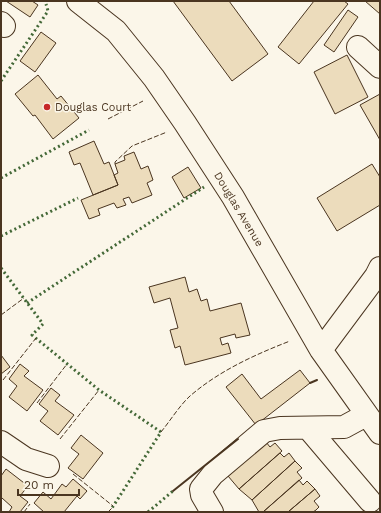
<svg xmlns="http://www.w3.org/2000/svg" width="381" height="513" font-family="'Work Sans',sans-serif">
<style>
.building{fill:#ecdcbc;stroke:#4a3520}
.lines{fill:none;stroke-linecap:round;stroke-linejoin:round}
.minor-casing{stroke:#4a3520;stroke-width:24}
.minor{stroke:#fbf6e9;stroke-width:22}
.hedge{stroke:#436837;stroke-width:3;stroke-dasharray:2 3;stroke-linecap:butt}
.fence{stroke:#4a3520;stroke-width:1;stroke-dasharray:5 2;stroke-linecap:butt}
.wall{stroke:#4a3520;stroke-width:2}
.poi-dot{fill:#c62828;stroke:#fbf6e9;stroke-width:1.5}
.labels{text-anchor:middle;stroke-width:3;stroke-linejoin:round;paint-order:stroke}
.poi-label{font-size:11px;fill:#4a3520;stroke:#fbf6e9;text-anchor:start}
.street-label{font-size:11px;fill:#4a3520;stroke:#fbf6e9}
</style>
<rect width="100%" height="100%" fill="#fbf6e9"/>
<path class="building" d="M6,1H32L38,5L30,17Z
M173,1H229L268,54L232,81Z
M314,1H344L348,4L299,64L278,47Z
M365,1H380V14Z
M348,10L358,17L334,52L324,45Z
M41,32L56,43L35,72L20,61Z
M347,55L368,97L335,114L314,72Z
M38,75L57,99L61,96L79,118L53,139L35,115L33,116L15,94Z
M380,94V140L360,105Z
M94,141L104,164L109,162L118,185L93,195L80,163L74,165L69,152Z
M134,152L141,169L148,166L153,180L147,183L152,195L132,203L129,197L123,199L126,205L117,208L114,203L98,209L100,215L89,219L81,200L118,185L114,175L118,173L115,164L125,160L124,156Z
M372,164L380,177V205L337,231L317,198Z
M188,167L201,188L184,198L172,177Z
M185,277L189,292L197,289L201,301L207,299L210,311L241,303L250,335L236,338L235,334L220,338L222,345L228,343L231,353L185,365L180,346L175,348L170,330L178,328L170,298L154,303L149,287Z
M1,355L10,367L1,374Z
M20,364L29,371L24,376L43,390L27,411L9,397L17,386L9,379Z
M300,370L310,383L256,425L226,387L242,374L261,399Z
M51,388L60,395L55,401L74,415L58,435L40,421L48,411L39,404Z
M81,435L103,453L83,479L68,468L79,454L71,448Z
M266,442L270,447L275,443L282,451L239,489L228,476Z
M280,453L284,457L289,453L295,461L252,500L239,489Z
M295,461L302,468L297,472L302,478L263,512H259L252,500Z
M6,469L28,486L20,496L28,502L20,512H9L12,507L2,498L1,500V476Z
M73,479L87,491L80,499L77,496L64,512H44L34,503L43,492L51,499L62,484L66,487Z
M299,480L303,485L307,481L315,489L288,512H263Z
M315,489L320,496L314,501L319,507L316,510L313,512H288Z"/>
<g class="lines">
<g class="minor-casing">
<path id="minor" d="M78,1L116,31L154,78L185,123L233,197L321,350L380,433
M1,23L4,26
M358,47L380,67
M321,350L376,276L380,268
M308,428L370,501
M1,442L26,459L48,466
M212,512L202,495L201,489L213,474L264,431L280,428L344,427L366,415"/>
</g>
<use href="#minor" class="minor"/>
<path class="hedge" d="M1,81L48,11L46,4
M1,178L89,130
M1,236L78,198
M1,268L43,324L32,335L99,390L161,432L112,508
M27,303L204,187
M148,512L173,491"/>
<path class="fence" d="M108,119L143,101
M115,164V162L132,146L167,132
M1,315L24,298
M3,380L36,338
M37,403L67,364
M161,432C170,421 180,405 190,396C219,371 254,355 290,341
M60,439L99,390
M73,474L113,506
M24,512L30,504
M108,512L112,508"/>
<path class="wall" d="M310,383L317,380
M173,491L238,439"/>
</g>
<circle class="poi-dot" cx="47" cy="107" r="4"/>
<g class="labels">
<g class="poi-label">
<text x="55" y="111">Douglas Court</text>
</g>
<g class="street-label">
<text transform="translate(239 209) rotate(59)" y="4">Douglas Avenue</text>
</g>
</g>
<rect width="381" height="513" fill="none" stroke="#4a3520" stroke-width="4"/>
<path d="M18 489v6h61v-6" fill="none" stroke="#4a3520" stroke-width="2"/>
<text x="24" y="489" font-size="12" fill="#4a3520" stroke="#fbf6e9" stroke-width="3" paint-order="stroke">20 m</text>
</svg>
